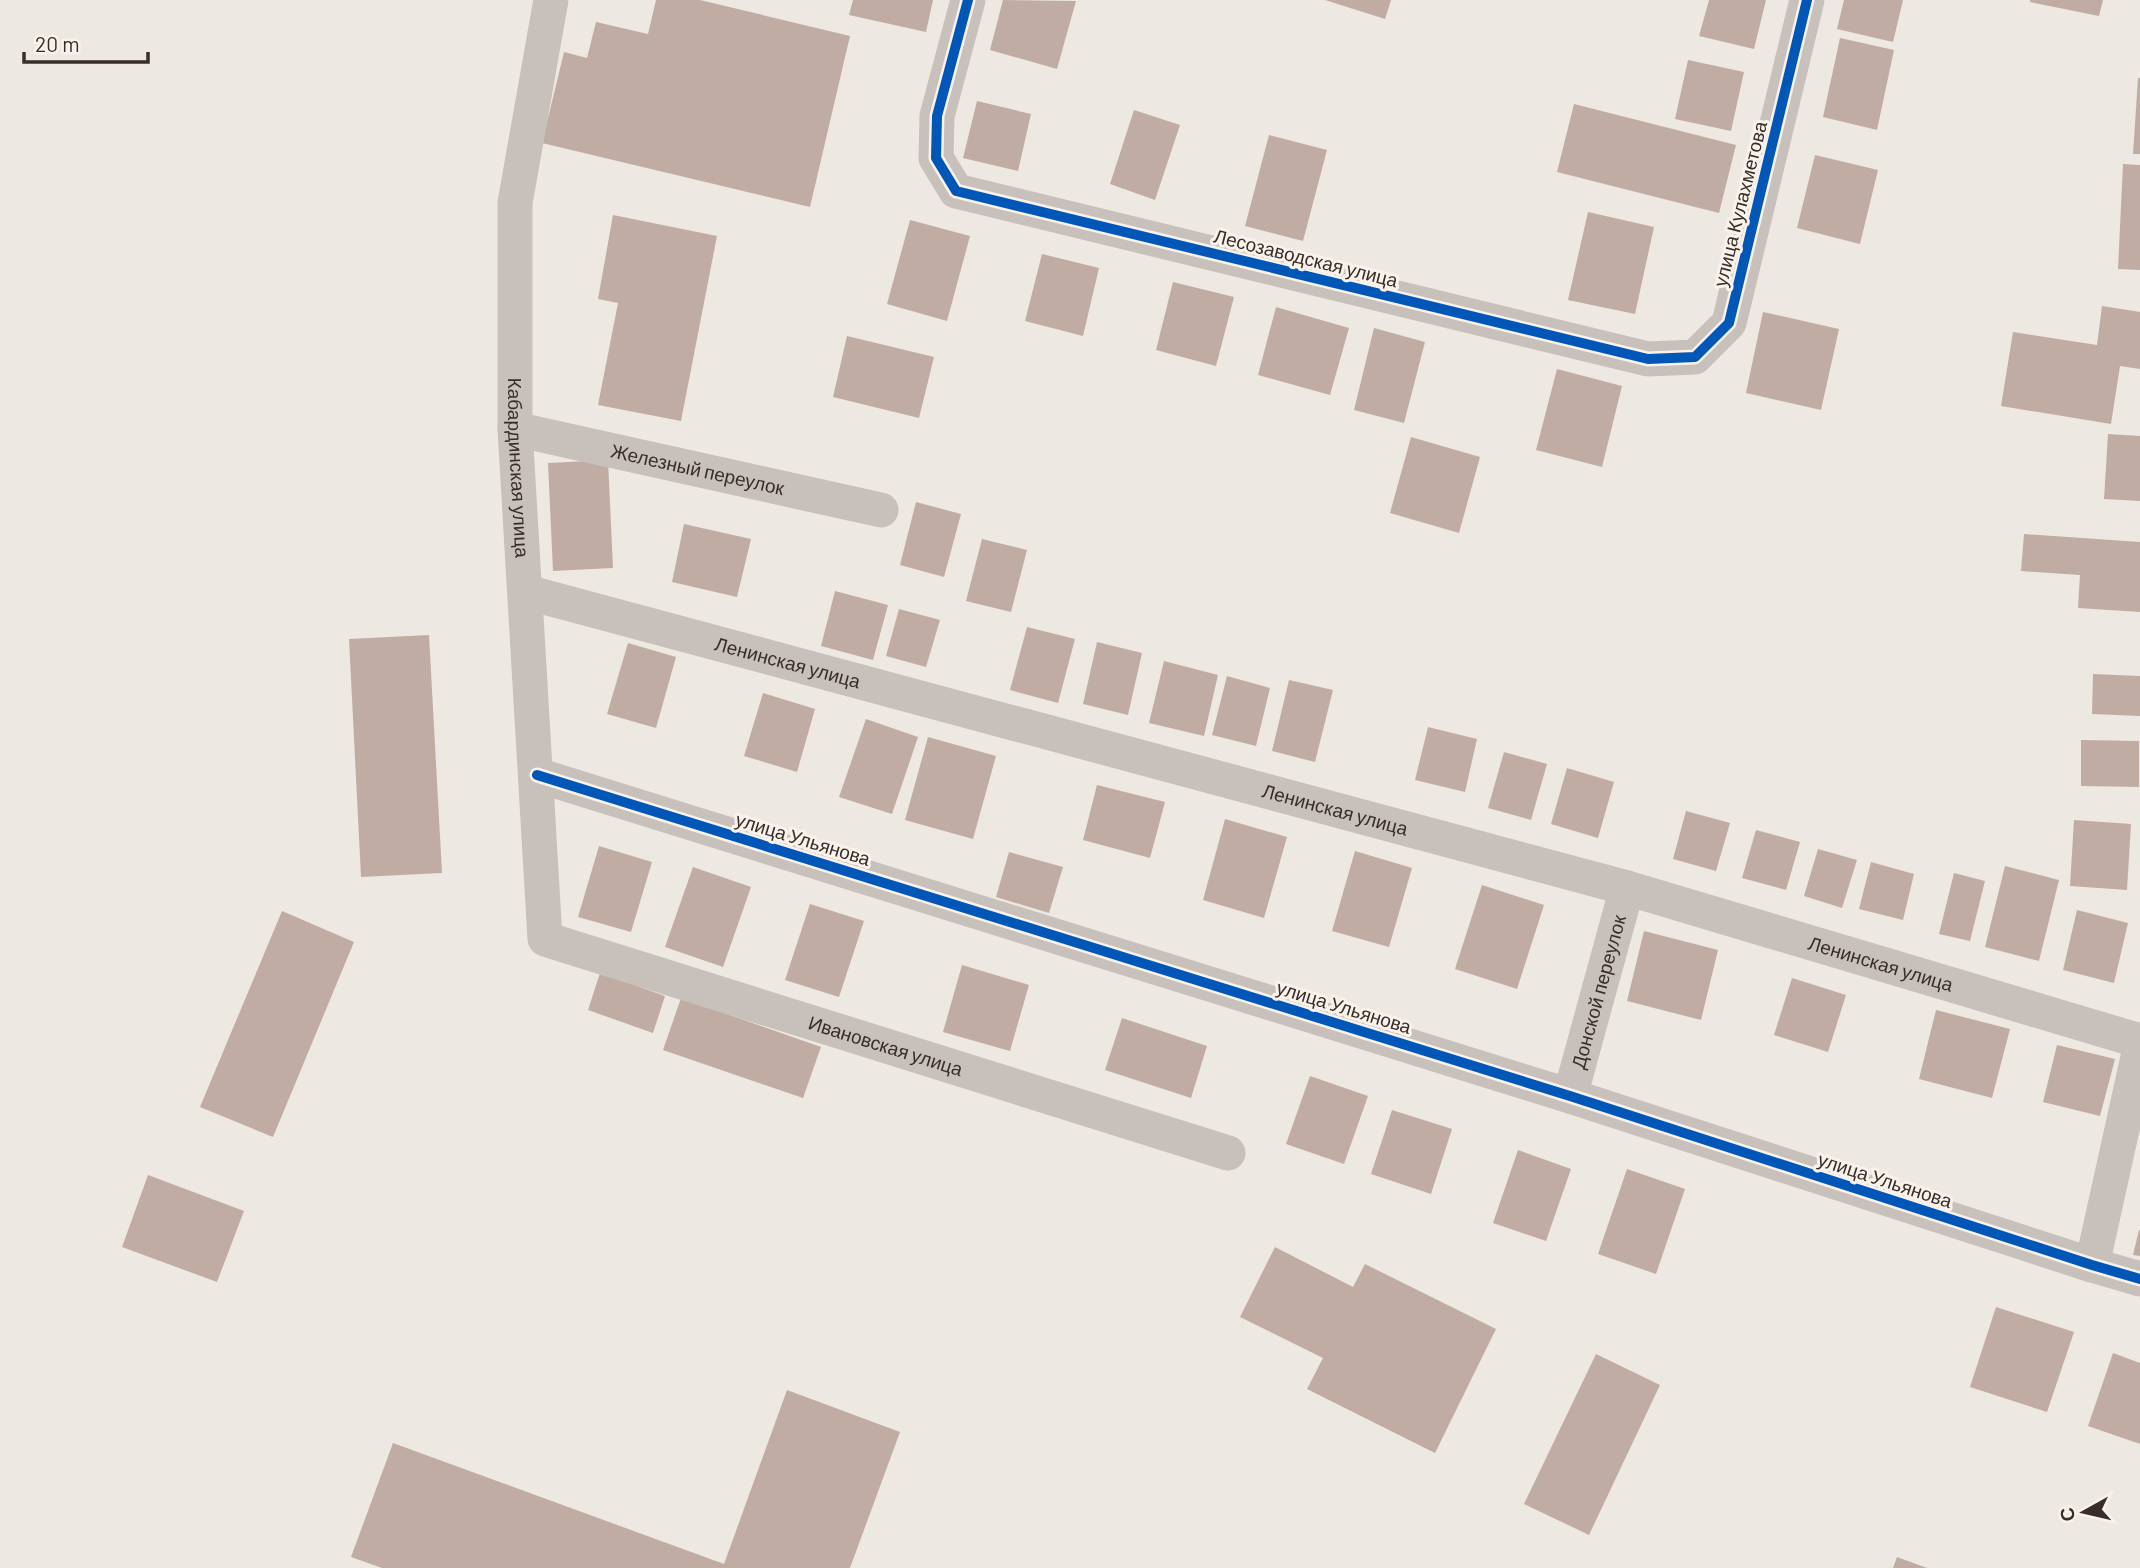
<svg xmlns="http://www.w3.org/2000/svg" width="2140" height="1568" font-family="Barlow,sans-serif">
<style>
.building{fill:#c1aca4}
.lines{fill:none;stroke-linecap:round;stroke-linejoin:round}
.minor{stroke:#c7c0bb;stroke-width:35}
.cycleway-casing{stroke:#f9f2eb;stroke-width:15}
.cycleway{stroke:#0057b8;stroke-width:10}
.labels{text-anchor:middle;stroke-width:6;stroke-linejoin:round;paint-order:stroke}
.street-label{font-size:19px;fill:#382d29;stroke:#f9f2eb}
</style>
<rect width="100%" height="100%" fill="#eee8e2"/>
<path class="building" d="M656,0H700L850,36L810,207L542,143L564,52L587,58L596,22L648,34Z
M853,0H933L926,32L849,15Z
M1003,0L1076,1L1057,69L990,50Z
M1325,0H1391L1385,19Z
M1709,0H1766L1754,49L1699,36Z
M1844,0H1903L1893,42L1837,29Z
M2030,0H2103L2099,16L2030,2Z
M1840,38L1894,50L1877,130L1823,117Z
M1688,60L1744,72L1731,131L1675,119Z
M2138,78H2140V154H2133Z
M977,101L1031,114L1018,171L963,158Z
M1574,104L1736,145L1719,213L1557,172Z
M1134,110L1180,125L1155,200L1110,184Z
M1269,135L1327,150L1303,241L1245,226Z
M1815,155L1878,170L1860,244L1797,228Z
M2123,164L2140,165V270L2118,269Z
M1588,212L1654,227L1635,314L1568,300Z
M613,215L717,236L681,421L598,405L618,303L598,299Z
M910,220L970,236L947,321L887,304Z
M1042,254L1099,268L1083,336L1025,321Z
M1173,282L1234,297L1216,366L1156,350Z
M2102,306L2140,312V369L2120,366L2111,424L2001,406L2013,332L2097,345Z
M1276,307L1349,328L1330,395L1258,375Z
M1763,312L1839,329L1821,410L1746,393Z
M1374,328L1425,342L1404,423L1354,410Z
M847,336L934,357L919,418L833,397Z
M1557,369L1622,386L1602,467L1536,450Z
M2108,434L2140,436V501L2104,499Z
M1411,437L1480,457L1459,533L1390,513Z
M608,460L613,568L553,571L548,463Z
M916,502L961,514L944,577L900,565Z
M684,524L751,539L737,597L672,582Z
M2024,534L2140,542V612L2078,608L2080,575L2021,571Z
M982,539L1027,550L1011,612L966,601Z
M835,591L888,605L873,660L821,646Z
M899,609L940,620L926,667L886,656Z
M1027,627L1075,639L1058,703L1010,690Z
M429,635L442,873L361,877L349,639Z
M1097,642L1142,653L1128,715L1083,704Z
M628,643L676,657L656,728L607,714Z
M1164,661L1218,675L1204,736L1149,723Z
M2093,674L2140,676V716L2092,714Z
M1227,676L1270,688L1256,746L1212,735Z
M1289,680L1333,690L1315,762L1272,751Z
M763,693L815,709L797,772L744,756Z
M866,719L918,737L892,814L839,797Z
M1428,727L1477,739L1465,792L1415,780Z
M928,737L996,756L973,839L905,820Z
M2081,740L2139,741V787L2081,786Z
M1504,752L1547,764L1531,820L1488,808Z
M1567,768L1614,782L1598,838L1551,824Z
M1097,785L1165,802L1150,858L1083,840Z
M1686,811L1730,823L1716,871L1673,859Z
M1225,819L1287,837L1264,918L1203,900Z
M2074,820L2131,824L2127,890L2070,886Z
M1756,830L1800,842L1786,890L1742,878Z
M599,846L652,862L631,932L578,917Z
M1818,849L1857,860L1842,908L1804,896Z
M1355,851L1412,868L1389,947L1332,931Z
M1009,852L1063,867L1049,913L996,897Z
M1871,862L1914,874L1903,920L1859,909Z
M2005,866L2059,880L2039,961L1985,947Z
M693,867L751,887L723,967L665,947Z
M1954,873L1985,881L1970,941L1939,934Z
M1482,885L1544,905L1517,989L1455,969Z
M810,904L864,921L839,997L785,980Z
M2077,910L2128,923L2114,983L2063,970Z
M282,911L354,942L273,1137L200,1107Z
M1644,931L1718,950L1701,1020L1627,1001Z
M962,965L1029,985L1010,1051L943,1032Z
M600,973L665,996L653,1033L588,1010Z
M1792,978L1846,995L1828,1052L1774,1035Z
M681,998L821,1047L803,1098L663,1050Z
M1936,1010L2010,1029L1992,1098L1919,1079Z
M1122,1018L1207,1046L1191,1098L1105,1070Z
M2057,1045L2115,1059L2100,1116L2043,1102Z
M1310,1076L1368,1096L1344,1164L1286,1144Z
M1392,1110L1452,1129L1431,1194L1371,1174Z
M1518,1150L1571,1169L1546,1241L1493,1223Z
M1627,1169L1685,1189L1656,1274L1598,1254Z
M148,1175L244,1211L217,1282L122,1247Z
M2139,1230H2140V1256L2133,1255Z
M1275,1247L1353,1287L1365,1264L1496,1329L1435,1453L1307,1389L1323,1358L1240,1317Z
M1996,1307L2074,1332L2047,1412L1970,1387Z
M2113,1353L2140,1363V1444L2088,1426Z
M1596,1354L1660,1385L1589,1535L1524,1504Z
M787,1390L900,1432L850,1568H382L351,1557L393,1443L724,1564Z
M1897,1557L1927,1568H1893Z"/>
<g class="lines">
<g class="minor">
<path id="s1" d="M551,0L515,203V429L545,939L1228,1153"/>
<path d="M968,0L937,116L936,158L956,191L1648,359L1695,357L1729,323L1807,0"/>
<path id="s2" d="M515,429L881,510"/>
<path id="s3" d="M526,592L1627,888L2140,1041"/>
<path d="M537,775L1570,1096L2092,1265L2140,1279"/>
<path id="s4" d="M1570,1096L1627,888"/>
<path d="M2092,1265L2140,1048"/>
</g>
<g class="cycleway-casing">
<path id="cycleway" d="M968,0L937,116L936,158L956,191L1648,359L1695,357L1729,323L1807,0
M537,775L1570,1096L2092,1265L2140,1279"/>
</g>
<use href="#cycleway" class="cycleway"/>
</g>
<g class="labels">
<g class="street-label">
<text transform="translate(1740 204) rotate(-76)" y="7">улица Кулахметова</text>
<text transform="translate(1306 258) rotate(14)" y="7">Лесозаводская улица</text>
<text dy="7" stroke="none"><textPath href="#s1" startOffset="471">Кабардинская улица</textPath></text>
<text dy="7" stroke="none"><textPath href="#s2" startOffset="187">Железный переулок</textPath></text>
<text dy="7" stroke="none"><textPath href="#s3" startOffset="271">Ленинская улица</textPath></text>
<text dy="7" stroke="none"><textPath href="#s3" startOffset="838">Ленинская улица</textPath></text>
<text transform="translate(803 839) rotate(17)" y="7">улица Ульянова</text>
<text dy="7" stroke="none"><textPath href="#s3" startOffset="1405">Ленинская улица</textPath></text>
<text dy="7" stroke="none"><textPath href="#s4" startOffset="108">Донской переулок</textPath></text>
<text transform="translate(1344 1007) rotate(17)" y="7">улица Ульянова</text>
<text dy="7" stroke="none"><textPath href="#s1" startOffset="1300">Ивановская улица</textPath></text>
<text transform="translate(1885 1180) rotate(18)" y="7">улица Ульянова</text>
</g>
</g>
<g transform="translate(2084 1512) rotate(262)" stroke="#f9f2eb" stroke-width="5" paint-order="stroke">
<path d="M0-5L12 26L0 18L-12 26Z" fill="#382d29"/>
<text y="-10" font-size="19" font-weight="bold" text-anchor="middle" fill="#382d29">С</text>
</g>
<path d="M24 52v10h124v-10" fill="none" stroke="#382d29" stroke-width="3.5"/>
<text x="35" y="52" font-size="21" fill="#382d29" stroke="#f9f2eb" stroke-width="5" paint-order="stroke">20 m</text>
</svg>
